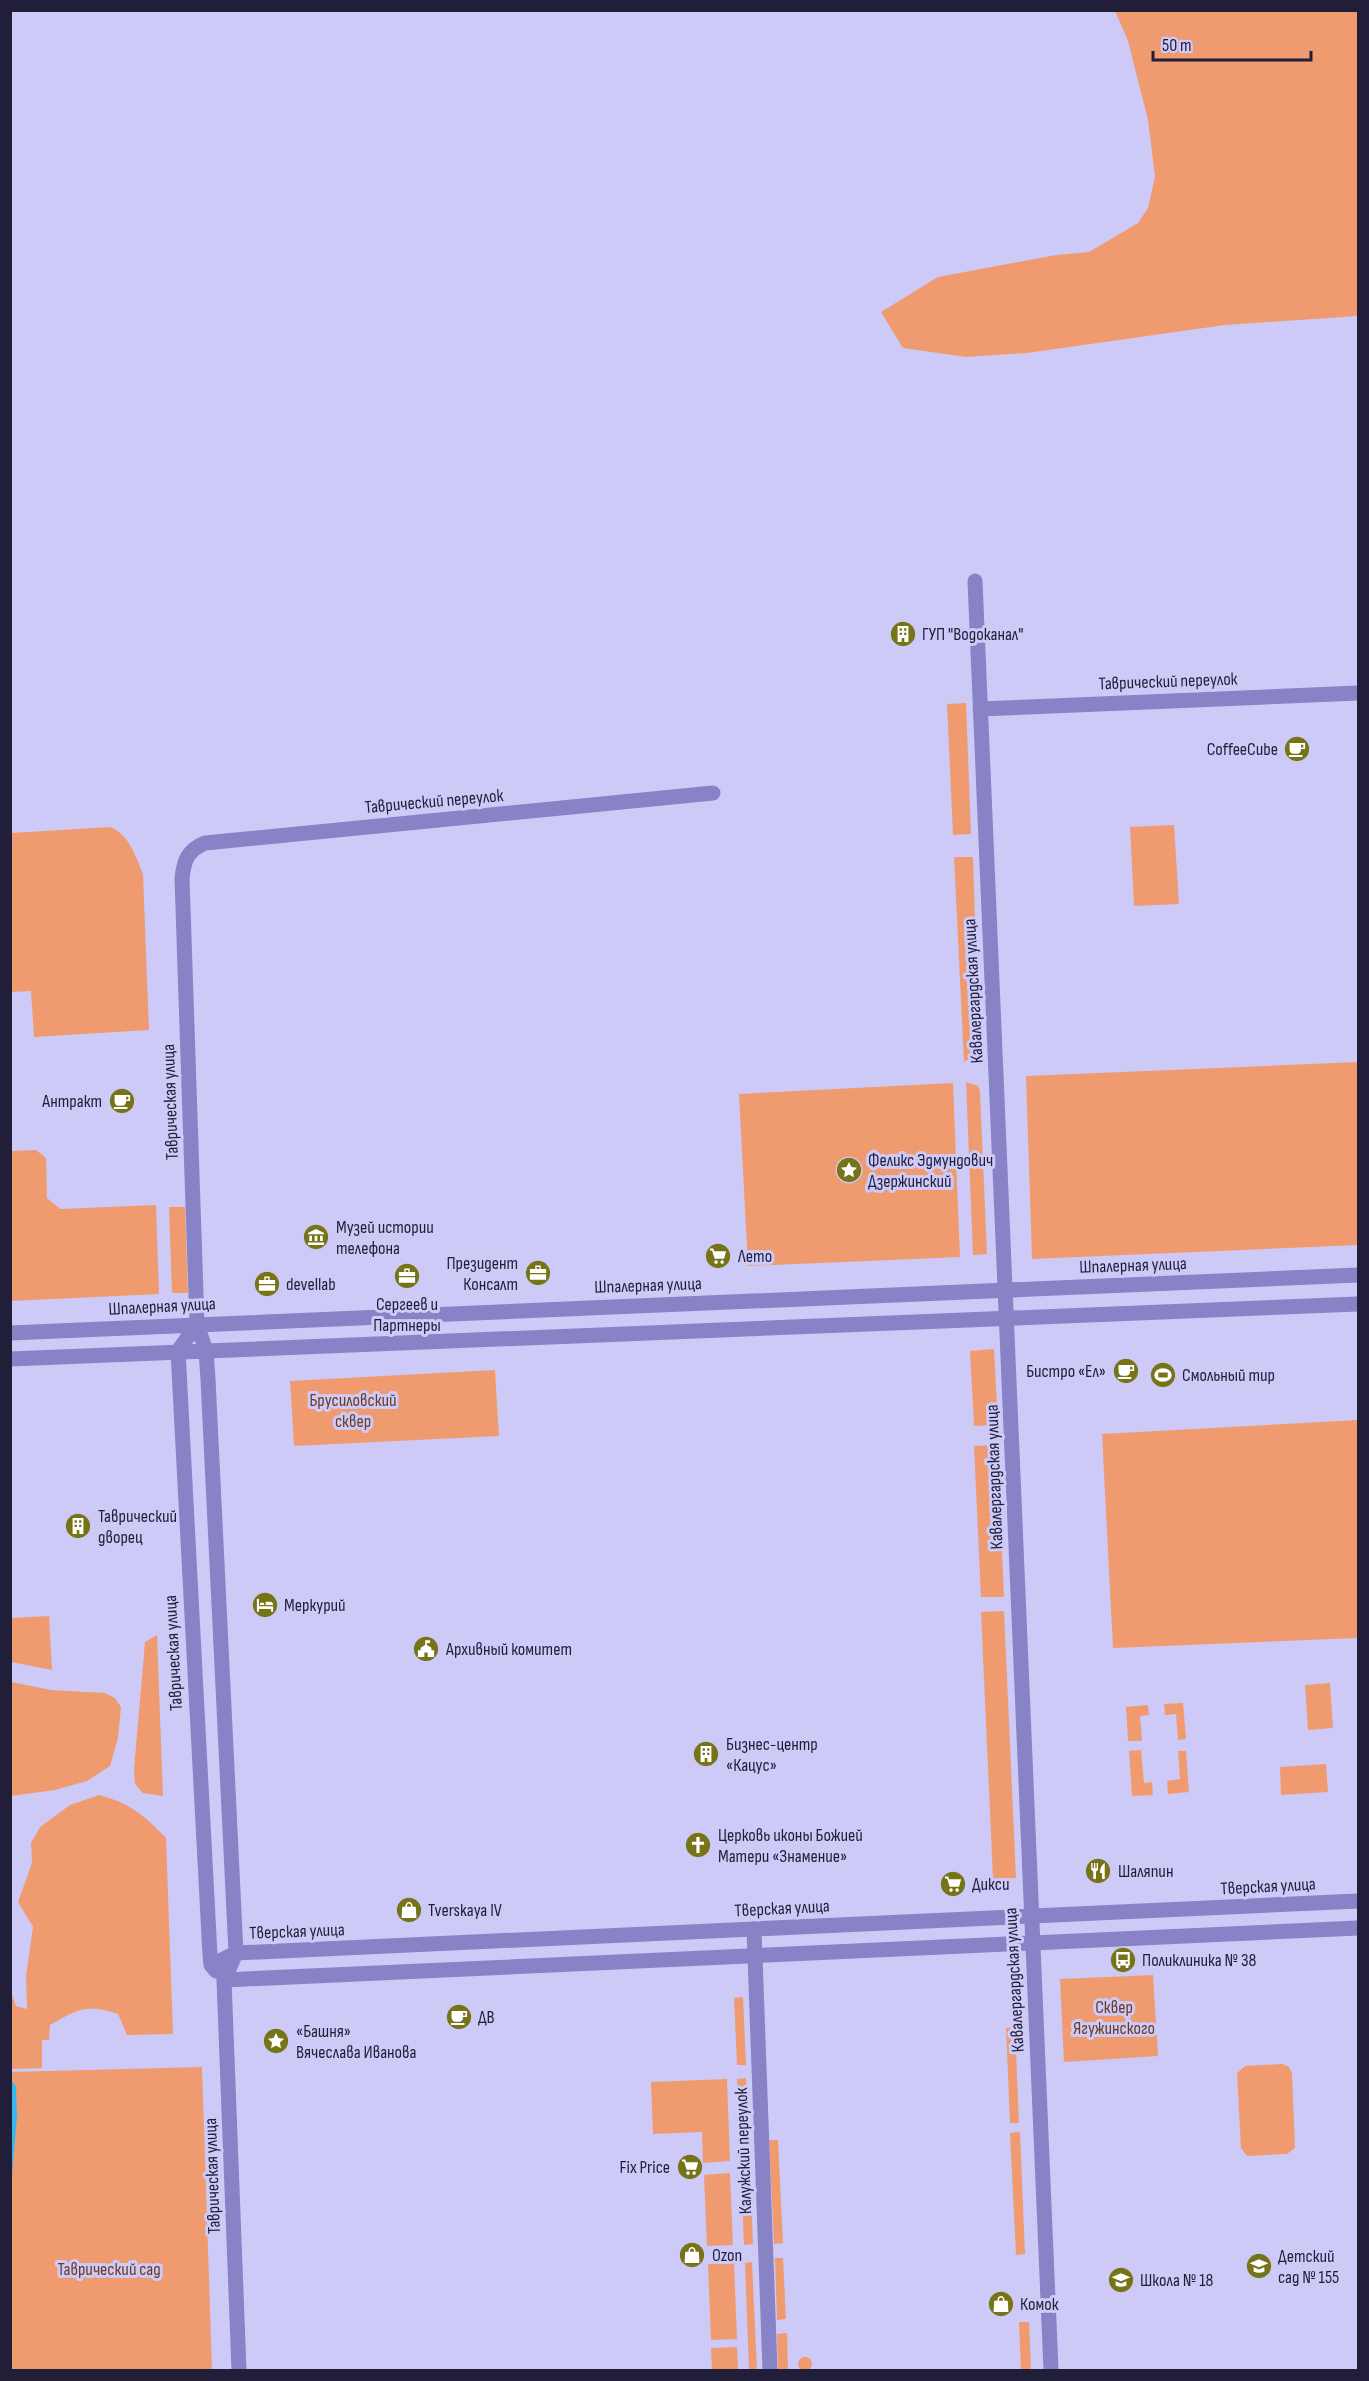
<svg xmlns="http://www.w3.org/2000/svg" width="1369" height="2381" font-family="'Sofia Sans Condensed',sans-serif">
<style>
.green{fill:#f09b6f}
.water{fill:#33baeb}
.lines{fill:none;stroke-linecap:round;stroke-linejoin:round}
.minor{stroke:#8882c6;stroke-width:15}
.tertiary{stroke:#8882c6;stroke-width:15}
.labels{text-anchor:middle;stroke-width:6;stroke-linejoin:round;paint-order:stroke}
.poi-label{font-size:18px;fill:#211e3a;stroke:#cdcaf8;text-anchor:start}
.street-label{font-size:18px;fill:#211e3a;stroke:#cdcaf8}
.park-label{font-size:18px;fill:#6b3c22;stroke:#cdcaf8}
</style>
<rect width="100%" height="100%" fill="#cdcaf8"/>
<path class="green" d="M1115,11H1358V316L1225,325L1027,353L966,357L903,348L881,312L938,277L1056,255L1089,252L1138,223L1148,208L1155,177L1148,120L1128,41Z
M966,703L971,834L953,835L947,704Z
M1174,825L1179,904L1134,906L1130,827Z
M110,827C129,834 136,857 143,874L149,1030L34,1037L31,991L11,992V833Z
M954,857H973L979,1046L977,1054L964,1062Z
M1358,1062V1245L1032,1259L1026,1076Z
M966,1082L978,1086L980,1092L987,1254L973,1255Z
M953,1083L960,1257L748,1266L739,1094Z
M36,1150L46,1158L47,1198L60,1209L156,1205L159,1294L11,1301V1151Z
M169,1207H185L188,1293H172Z
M994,1349L998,1425L974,1426L970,1351Z
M495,1370L499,1436L294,1446L290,1381Z
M1358,1420V1638L1113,1648L1102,1434Z
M997,1445L1004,1597H981L974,1446Z
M1004,1611L1016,1878L993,1879L981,1612Z
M49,1616L52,1670L11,1662V1618Z
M157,1635L163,1796L143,1793L135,1784L134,1769L145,1642Z
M11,1682L51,1690L105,1693L115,1698L121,1707L118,1738L110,1766L87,1781L55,1790L11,1796Z
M1330,1683L1333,1728L1308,1730L1305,1685Z
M1183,1703L1186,1739L1178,1740L1176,1714L1165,1715L1164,1704Z
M1148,1705L1149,1715L1140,1716L1142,1741H1128L1126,1707Z
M1141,1750L1144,1783L1152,1782L1153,1795L1132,1796L1129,1751Z
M1178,1751H1186L1189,1792L1168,1794L1167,1781L1180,1779Z
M1326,1764L1328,1792L1281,1795L1280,1767Z
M99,1795C130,1803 144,1815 166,1838L173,2034L127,2035L118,2014C87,2004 78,2009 50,2025L49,2040H42V2068L11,2069V1992L16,2006L27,2009L26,1976L33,1927L18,1902L32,1863L31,1843L40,1827L70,1805Z
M1153,1975L1158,2056L1064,2062L1060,1979Z
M743,1997L746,2065H737L734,1998Z
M1015,2027L1019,2123H1010L1006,2028Z
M1282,2064L1289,2067L1292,2073L1295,2148L1287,2154L1247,2156L1241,2148L1237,2073L1245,2066Z
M202,2067L212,2370H11L10,2072Z
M746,2078L753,2244L744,2245L737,2079Z
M727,2079L730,2161L703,2163L702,2132L653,2134L651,2082Z
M1020,2132L1025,2254L1016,2255L1010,2133Z
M769,2140H778L783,2243L774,2244Z
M730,2173L733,2245L707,2246L704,2175Z
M775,2258H783L786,2319L777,2320Z
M752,2262L757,2370H749L745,2263Z
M734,2263L737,2339L711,2340L708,2264Z
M1019,2322H1029L1031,2370H1021Z
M787,2333L788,2370H778L777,2334Z
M737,2347L738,2370H712L711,2348Z
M798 2364a7 7 0 1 1 14 0a7 7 0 1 1-14 0Z"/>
<path class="water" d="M11,2080L16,2086L17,2117L11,2188Z"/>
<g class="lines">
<path class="minor" d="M975,581L1051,2370
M980,709L1358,693
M197,1324L182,878C184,860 188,850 205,843L713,793
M754,1929L770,2370"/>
<path class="tertiary" d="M197,1324L206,1351L208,1379L236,1953L224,1980L239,2370
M197,1324L178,1351L210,1955L211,1965L216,1971
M10,1333L1358,1275
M10,1359L1358,1304
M211,1965L236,1953L1358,1901
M224,1980L1358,1928"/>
</g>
<defs>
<g id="building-disc" transform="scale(1.35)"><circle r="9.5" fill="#777418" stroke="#cdcaf8"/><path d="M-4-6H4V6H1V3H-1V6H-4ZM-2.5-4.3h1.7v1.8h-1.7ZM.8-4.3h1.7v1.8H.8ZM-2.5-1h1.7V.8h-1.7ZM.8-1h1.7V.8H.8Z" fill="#fff"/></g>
<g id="cafe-disc" transform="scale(1.35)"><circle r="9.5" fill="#777418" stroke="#cdcaf8"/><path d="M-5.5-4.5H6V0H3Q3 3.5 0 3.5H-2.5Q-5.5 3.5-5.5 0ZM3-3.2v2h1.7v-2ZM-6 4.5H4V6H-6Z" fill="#fff"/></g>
<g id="sight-disc" transform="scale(1.35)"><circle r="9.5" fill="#777418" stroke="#cdcaf8"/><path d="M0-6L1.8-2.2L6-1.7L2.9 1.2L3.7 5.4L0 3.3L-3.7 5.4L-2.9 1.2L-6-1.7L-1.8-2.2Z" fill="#fff"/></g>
<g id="museum-disc" transform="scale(1.35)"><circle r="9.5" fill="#777418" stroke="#cdcaf8"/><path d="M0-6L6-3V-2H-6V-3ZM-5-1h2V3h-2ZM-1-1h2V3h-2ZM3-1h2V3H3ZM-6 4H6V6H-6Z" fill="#fff"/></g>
<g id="supermarket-disc" transform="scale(1.35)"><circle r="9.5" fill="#777418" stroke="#cdcaf8"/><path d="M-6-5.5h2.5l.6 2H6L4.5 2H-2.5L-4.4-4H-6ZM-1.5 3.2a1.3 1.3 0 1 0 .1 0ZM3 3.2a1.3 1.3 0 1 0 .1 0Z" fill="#fff"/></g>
<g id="office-disc" transform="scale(1.35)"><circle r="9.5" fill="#777418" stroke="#cdcaf8"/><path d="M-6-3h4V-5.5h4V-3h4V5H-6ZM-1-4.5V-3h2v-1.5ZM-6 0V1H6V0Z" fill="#fff"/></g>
<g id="stadium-disc" transform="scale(1.35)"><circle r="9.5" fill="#777418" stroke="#cdcaf8"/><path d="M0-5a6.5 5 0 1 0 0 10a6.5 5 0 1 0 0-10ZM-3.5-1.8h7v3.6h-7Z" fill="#fff"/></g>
<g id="hotel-disc" transform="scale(1.35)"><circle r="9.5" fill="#777418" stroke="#cdcaf8"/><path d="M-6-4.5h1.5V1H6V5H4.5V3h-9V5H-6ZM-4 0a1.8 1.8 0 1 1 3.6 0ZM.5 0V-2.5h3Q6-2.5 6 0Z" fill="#fff"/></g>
<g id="civic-disc" transform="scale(1.35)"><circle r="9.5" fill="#777418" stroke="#cdcaf8"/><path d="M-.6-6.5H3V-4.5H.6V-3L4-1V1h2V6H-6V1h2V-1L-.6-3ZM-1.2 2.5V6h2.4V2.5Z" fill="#fff"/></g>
<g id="church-disc" transform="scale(1.35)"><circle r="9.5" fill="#777418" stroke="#cdcaf8"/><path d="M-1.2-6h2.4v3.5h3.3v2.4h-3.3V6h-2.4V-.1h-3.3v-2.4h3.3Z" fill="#fff"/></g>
<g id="restaurant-disc" transform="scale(1.35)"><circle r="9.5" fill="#777418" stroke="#cdcaf8"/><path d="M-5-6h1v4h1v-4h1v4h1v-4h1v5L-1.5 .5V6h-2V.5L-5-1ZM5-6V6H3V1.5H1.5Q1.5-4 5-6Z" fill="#fff"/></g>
<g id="shop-disc" transform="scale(1.35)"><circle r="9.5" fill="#777418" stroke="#cdcaf8"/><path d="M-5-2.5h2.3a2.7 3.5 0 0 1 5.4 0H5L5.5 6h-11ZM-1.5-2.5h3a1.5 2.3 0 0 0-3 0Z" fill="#fff"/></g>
<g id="bus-disc" transform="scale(1.35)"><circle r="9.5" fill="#777418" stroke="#cdcaf8"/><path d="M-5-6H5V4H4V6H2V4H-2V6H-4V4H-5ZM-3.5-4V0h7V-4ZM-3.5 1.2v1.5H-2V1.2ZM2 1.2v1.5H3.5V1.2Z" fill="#fff"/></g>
<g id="school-disc" transform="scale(1.35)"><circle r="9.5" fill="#777418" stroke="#cdcaf8"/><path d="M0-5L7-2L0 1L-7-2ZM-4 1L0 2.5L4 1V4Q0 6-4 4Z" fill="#fff"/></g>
</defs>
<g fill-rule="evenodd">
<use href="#building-disc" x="903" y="634"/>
<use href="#cafe-disc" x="1297" y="749"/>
<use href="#cafe-disc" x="122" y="1101"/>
<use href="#sight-disc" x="849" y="1170"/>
<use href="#museum-disc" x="316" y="1237"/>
<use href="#supermarket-disc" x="718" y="1256"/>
<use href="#office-disc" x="538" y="1273"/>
<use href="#office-disc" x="407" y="1276"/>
<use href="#office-disc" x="267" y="1284"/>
<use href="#cafe-disc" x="1126" y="1371"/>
<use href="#stadium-disc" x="1163" y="1375"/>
<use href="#building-disc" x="78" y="1526"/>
<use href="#hotel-disc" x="265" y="1605"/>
<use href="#civic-disc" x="426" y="1649"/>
<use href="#building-disc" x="706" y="1754"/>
<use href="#church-disc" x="698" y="1845"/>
<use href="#restaurant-disc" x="1098" y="1871"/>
<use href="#supermarket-disc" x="953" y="1884"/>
<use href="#shop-disc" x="409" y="1910"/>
<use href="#bus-disc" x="1123" y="1960"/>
<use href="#cafe-disc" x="459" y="2017"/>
<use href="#sight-disc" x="276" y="2041"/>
<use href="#supermarket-disc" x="690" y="2167"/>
<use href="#shop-disc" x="692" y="2255"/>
<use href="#school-disc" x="1259" y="2266"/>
<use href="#school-disc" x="1121" y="2280"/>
<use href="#shop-disc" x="1001" y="2304"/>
</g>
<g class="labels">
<g class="poi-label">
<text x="922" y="640">ГУП "Водоканал"</text>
<text x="1278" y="755" text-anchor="end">CoffeeCube</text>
<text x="102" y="1107" text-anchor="end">Антракт</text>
<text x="868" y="1166">Феликс Эдмундович<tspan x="868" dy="21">Дзержинский</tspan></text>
<text x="336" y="1233">Музей истории<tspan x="336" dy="21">телефона</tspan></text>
<text x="738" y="1262">Лето</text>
<text x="518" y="1269" text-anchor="end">Президент<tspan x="518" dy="21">Консалт</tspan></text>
<text x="286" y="1290">devellab</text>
<text x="407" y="1310" text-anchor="middle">Сергеев и<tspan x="407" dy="21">Партнеры</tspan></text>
<text x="1106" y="1377" text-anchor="end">Бистро «Ел»</text>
<text x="1182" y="1381">Смольный тир</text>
<text x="98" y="1522">Таврический<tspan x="98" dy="21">дворец</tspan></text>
<text x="284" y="1611">Меркурий</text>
<text x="446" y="1655">Архивный комитет</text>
<text x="726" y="1750">Бизнес-центр<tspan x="726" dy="21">«Кацус»</tspan></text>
<text x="718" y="1841">Церковь иконы Божией<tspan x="718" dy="21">Матери «Знамение»</tspan></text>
<text x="1118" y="1877">Шаляпин</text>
<text x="972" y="1890">Дикси</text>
<text x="428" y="1916">Tverskaya IV</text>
<text x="1142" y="1966">Поликлиника № 38</text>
<text x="478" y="2023">ДВ</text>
<text x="296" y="2037">«Башня»<tspan x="296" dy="21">Вячеслава Иванова</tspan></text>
<text x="670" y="2173" text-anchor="end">Fix Price</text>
<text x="712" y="2261">Ozon</text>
<text x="1278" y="2262">Детский<tspan x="1278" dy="21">сад № 155</tspan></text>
<text x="1140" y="2286">Школа № 18</text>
<text x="1020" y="2310">Комок</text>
</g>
<g class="street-label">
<text transform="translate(1168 681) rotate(-2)" y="6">Таврический переулок</text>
<text transform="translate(434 801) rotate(-5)" y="6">Таврический переулок</text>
<text transform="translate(973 991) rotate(-93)" y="6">Кавалергардская улица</text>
<text transform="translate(170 1102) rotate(-92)" y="6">Таврическая улица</text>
<text transform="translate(1133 1265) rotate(-2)" y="6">Шпалерная улица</text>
<text transform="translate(648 1285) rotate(-2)" y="6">Шпалерная улица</text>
<text transform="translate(162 1306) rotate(-3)" y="6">Шпалерная улица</text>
<text transform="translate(994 1477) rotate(-92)" y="6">Кавалергардская улица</text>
<text transform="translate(173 1653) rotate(-93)" y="6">Таврическая улица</text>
<text transform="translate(1268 1886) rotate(-3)" y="6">Тверская улица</text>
<text transform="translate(782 1908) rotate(-3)" y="6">Тверская улица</text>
<text transform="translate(297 1931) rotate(-2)" y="6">Тверская улица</text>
<text transform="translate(1014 1980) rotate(-93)" y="6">Кавалергардская улица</text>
<text transform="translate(743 2151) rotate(-92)" y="6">Калужский переулок</text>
<text transform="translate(212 2176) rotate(-92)" y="6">Таврическая улица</text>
</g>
<g class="park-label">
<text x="353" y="1406">Брусиловский<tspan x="353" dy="21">сквер</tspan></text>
<text x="1114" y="2013">Сквер<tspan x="1114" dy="21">Ягужинского</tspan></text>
<text x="109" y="2275">Таврический сад</text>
</g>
</g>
<rect width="1369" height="2381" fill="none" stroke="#211e3a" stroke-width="24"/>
<path d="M1153 51v9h158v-9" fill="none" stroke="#211e3a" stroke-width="3"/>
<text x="1162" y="51" font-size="18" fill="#211e3a" stroke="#cdcaf8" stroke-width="4.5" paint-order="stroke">50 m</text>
</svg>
